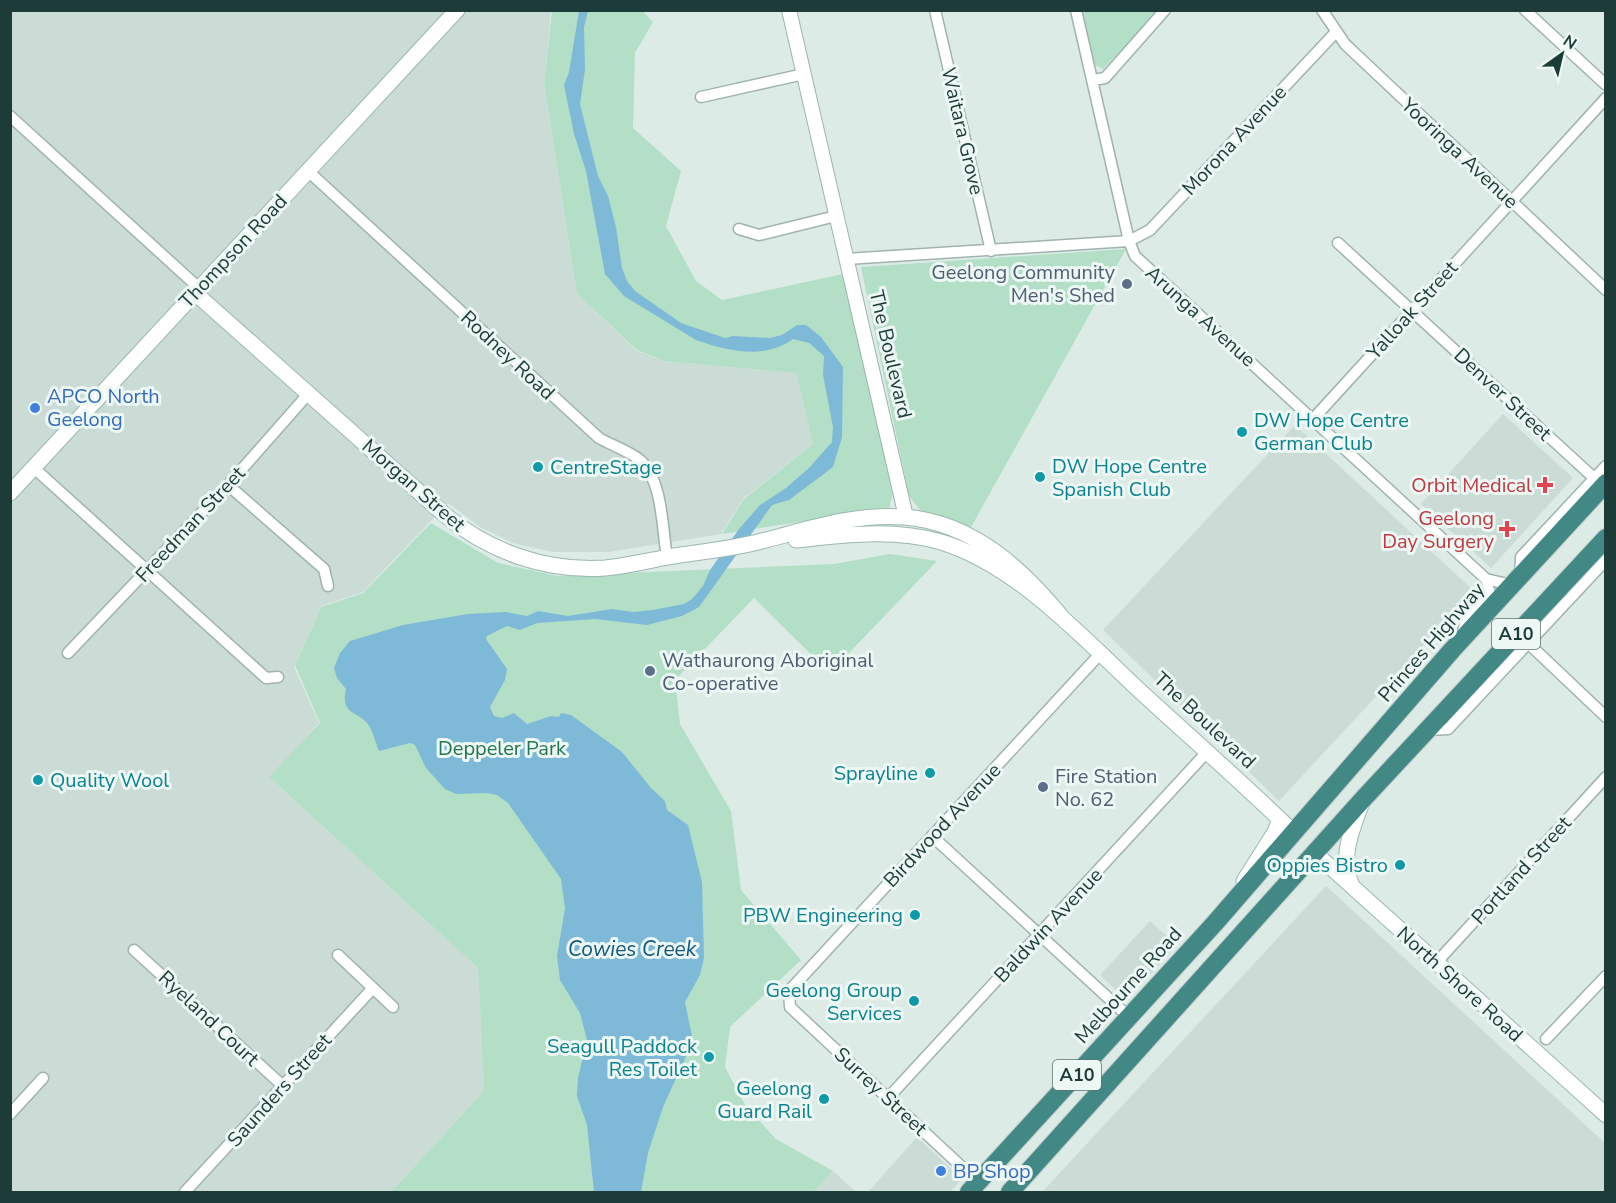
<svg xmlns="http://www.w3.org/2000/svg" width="1616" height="1203" font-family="'Nunito Sans',sans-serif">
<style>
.built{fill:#cbdbd6}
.green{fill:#b3dfc7}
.water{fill:#7eb9d7}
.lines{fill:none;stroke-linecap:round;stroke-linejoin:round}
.minor-casing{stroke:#a0b3af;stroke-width:13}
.tertiary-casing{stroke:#a0b3af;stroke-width:16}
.secondary-casing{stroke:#9bb8b2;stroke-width:17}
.trunk-casing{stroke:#c0c8c8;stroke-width:20}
.minor{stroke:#fff;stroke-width:10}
.tertiary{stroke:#fff;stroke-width:14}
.secondary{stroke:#fff;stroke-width:15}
.trunk{stroke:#428884;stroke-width:18}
.service-dot{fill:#5c6f8a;stroke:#edf7f4;stroke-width:2}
.shop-dot{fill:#3f7fe0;stroke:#edf7f4;stroke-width:2}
.culture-dot{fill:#0f9aa8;stroke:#edf7f4;stroke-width:2}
.health-dot{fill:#e0444e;stroke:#edf7f4;stroke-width:2}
.labels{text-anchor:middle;stroke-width:6;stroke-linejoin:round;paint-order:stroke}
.shield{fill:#edf7f4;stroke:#5b7471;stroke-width:1.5}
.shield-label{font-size:18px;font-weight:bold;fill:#1d3c39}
.street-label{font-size:20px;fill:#1d3c39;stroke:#edf7f4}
.service-label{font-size:20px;fill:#4e5e75;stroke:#edf7f4;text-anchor:start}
.shop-label{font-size:20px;fill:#366cbe;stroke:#edf7f4;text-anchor:start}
.culture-label{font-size:20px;fill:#0d838f;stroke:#edf7f4;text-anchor:end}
.health-label{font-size:20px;fill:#be3a42;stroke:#edf7f4;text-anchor:end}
.park-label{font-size:20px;fill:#247652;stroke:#edf7f4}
.water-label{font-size:21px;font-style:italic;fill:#12587d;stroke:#edf7f4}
</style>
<rect width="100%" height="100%" fill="#ddebe7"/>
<path class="built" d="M11,11H551L544,84L577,294L637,351L664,361L796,373L813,444L744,498L721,534L609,552H553L513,543L480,527L448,503L363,592L321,606L294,667L319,723L270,778L478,968L484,1091L391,1192H11Z
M1503,414L1573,478L1491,568L1421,504Z
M1295,425L1474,591L1279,801L1103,630Z
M1326,886L1605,1143V1192H1042Z
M1150,921L1177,945L1127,1000L1100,975Z
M917,1137L962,1179L950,1192H868Z
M833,1171L856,1192H814Z"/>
<path class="green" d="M552,11H643L653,22L635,53L633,128L681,171L666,226L696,281L722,300L843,274L893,494L889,508L722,534L744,499L813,444L796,373L664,361L637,350L577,294L544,83Z
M1083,11H1159L1103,69L1094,64Z
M1126,249L970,529L924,515L909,496L861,267Z
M431,523L498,563L557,576L834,564L890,554L937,561L830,673L754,598L675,680L680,724L731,811L741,890L801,960L730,1027L725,1067L745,1105L776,1139L833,1171L814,1192H391L484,1091L478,968L269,777L320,723L295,665L321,607L363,593Z"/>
<path class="water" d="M579,11H588L584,27L585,69L580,104L598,176L608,196L616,227L622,268L627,281L635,291L681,323L725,338L733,336L770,338L782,335L797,325H806L821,337L843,367L842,437L833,467L789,500L772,505L699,607L682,616L647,625L595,619L537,623L520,630L507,626L487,636L486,639L507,669L505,680L490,707L494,716L502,718L514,713L527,724L551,716L559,717L561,713L571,715L622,752L651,788L665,801L667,810L688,825L702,882L704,958L700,975L685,1002L693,1041L663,1107L648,1153L641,1192H594L587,1125L577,1096L578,1078L587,1040L580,1013L560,980L557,956L565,908L561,879L508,803L497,795L487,793L456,794L445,789L426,768L415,745L410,743L379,751C375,742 373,730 367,723C358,711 340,715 346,689L337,678L334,668L340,653L350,641L403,625L468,614L506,612L527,616L538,611L568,616L612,609L633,612L653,610L684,604L692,599L703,586L710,570L739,529L760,505L786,488L809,468L832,442L833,427L823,375L824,356L809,343L793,339C764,360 728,351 696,340L624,296L605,274L586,171L574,134L564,85L569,72Z"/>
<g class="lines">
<g class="minor-casing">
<path id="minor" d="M935,10L991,251
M1076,10L1129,241L1135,256L1486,579L1512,585
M1322,10L1345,44L1606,290
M1525,10L1605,84
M1093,80L1105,78L1165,10
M701,97L804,74
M10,116L199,288
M308,171L599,438C611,445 629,451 640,460C663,481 662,528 667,558
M739,229L759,235L836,216
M1338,243L1594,478
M846,259L1129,241L1150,230L1335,33
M1314,418L1606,98
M34,468L266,678L278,677
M228,485L324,569L328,586
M1520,576L1521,557L1606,466
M1462,634L1466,621L1490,594L1486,579
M1529,644L1606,717
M68,653L228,485L309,393
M1427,730L1448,729L1606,560
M932,836L1129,1017
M134,950L283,1086
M338,955L393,1007
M1436,963L1606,777
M1546,1039L1606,976
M888,1098L1207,752
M10,1114L43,1078
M978,1182L790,1007L789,991L1100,654
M185,1192L373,988"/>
</g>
<g class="tertiary-casing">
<path id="tertiary" d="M789,10L906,517"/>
</g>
<g class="secondary-casing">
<path id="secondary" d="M195,293L445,515C490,552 546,572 605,568C626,566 647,561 668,557C699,552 731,549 762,541C809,529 856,513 905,517C974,523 1024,570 1065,621
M10,493L457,10
M796,540C844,535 893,528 941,542C1017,565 1083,638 1140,691C1191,738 1244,784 1294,833
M1315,853L1606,1115
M1244,881L1275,832L1280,820
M1352,886C1339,857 1352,830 1362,802"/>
</g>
<g class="trunk-casing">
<path id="trunk" d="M969,1192L1215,923L1452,650L1606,483
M1010,1192L1364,798L1606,538"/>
</g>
<use href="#minor" class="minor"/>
<use href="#tertiary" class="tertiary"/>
<use href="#secondary" class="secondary"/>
<use href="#trunk" class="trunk"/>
</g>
<g class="service-dot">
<circle cx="1127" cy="284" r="6"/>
<circle cx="650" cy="671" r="6"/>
<circle cx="1043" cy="787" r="6"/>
</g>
<g class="shop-dot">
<circle cx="35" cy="408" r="6"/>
<circle cx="941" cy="1171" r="6"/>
</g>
<g class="culture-dot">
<circle cx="1242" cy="432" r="6"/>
<circle cx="538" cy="467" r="6"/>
<circle cx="1040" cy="477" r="6"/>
<circle cx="930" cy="773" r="6"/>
<circle cx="38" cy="780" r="6"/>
<circle cx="1400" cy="865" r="6"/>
<circle cx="915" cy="915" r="6"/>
<circle cx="914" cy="1001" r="6"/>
<circle cx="709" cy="1057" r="6"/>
<circle cx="824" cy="1099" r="6"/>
</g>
<g class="health-dot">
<path d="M1542 476h6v6h6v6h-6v6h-6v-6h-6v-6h6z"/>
<path d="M1504 520h6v6h6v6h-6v6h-6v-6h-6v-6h6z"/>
</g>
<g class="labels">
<g class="shield">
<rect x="1492" y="619" width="48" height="30" rx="4.5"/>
<rect x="1053" y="1060" width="48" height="30" rx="4.5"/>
</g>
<g class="shield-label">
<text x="1516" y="640">A10</text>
<text x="1077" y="1081">A10</text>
</g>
<g class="street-label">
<text transform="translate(963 131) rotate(77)" y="7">Waitara Grove</text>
<text transform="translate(1234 140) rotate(-47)" y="7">Morona Avenue</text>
<text transform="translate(1460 153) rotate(43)" y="7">Yooringa Avenue</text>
<text transform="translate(233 251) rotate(-47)" y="7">Thompson Road</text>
<text transform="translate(1412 310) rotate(-48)" y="7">Yalloak Street</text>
<text transform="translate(1201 316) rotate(42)" y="7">Arunga Avenue</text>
<text transform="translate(891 354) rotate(77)" y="7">The Boulevard</text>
<text transform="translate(508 355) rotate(43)" y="7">Rodney Road</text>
<text transform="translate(1503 394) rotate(43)" y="7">Denver Street</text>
<text transform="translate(414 485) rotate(41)" y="7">Morgan Street</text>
<text transform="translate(190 524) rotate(-47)" y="7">Freedman Street</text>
<text transform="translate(1431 642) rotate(-49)" y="7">Princes Highway</text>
<text transform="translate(1205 720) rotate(43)" y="7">The Boulevard</text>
<text transform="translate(942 825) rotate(-47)" y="7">Birdwood Avenue</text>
<text transform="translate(1521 870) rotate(-48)" y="7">Portland Street</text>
<text transform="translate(1048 925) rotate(-47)" y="7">Baldwin Avenue</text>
<text transform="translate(1460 984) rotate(42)" y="7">North Shore Road</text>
<text transform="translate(1128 985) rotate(-48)" y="7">Melbourne Road</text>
<text transform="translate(209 1018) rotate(43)" y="7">Ryeland Court</text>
<text transform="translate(279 1090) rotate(-48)" y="7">Saunders Street</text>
<text transform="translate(881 1091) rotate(43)" y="7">Surrey Street</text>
</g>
<g class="service-label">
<text x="1115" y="279" text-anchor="end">Geelong Community<tspan x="1115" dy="23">Men's Shed</tspan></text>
<text x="662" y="667">Wathaurong Aboriginal<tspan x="662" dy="23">Co-operative</tspan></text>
<text x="1055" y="783">Fire Station<tspan x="1055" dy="23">No. 62</tspan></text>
</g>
<g class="shop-label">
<text x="47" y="403">APCO North<tspan x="47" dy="23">Geelong</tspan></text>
<text x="953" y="1178">BP Shop</text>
</g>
<g class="culture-label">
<text x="1254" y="427" text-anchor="start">DW Hope Centre<tspan x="1254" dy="23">German Club</tspan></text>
<text x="1052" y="473" text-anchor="start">DW Hope Centre<tspan x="1052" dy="23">Spanish Club</tspan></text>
<text x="550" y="474" text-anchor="start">CentreStage</text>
<text x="918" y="780">Sprayline</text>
<text x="50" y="787" text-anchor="start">Quality Wool</text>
<text x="1388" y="872">Oppies Bistro</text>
<text x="903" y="922">PBW Engineering</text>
<text x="902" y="997">Geelong Group<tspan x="902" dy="23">Services</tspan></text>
<text x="697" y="1053">Seagull Paddock<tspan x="697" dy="23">Res Toilet</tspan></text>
<text x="812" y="1095">Geelong<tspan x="812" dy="23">Guard Rail</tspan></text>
</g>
<g class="health-label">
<text x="1532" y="492">Orbit Medical</text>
<text x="1494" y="525">Geelong<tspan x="1494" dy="23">Day Surgery</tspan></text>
</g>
<g class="park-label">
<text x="502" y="755">Deppeler Park</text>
</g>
<g class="water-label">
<text x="632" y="956">Cowies Creek</text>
</g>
</g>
<rect width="1616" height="1203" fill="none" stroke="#1d3c39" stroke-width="24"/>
<g transform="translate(1562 54) rotate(34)" stroke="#edf7f4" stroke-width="4.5" paint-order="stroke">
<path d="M0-4.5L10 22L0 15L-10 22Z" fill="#1d3c39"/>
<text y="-9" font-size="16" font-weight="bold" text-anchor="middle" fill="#1d3c39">N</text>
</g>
</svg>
